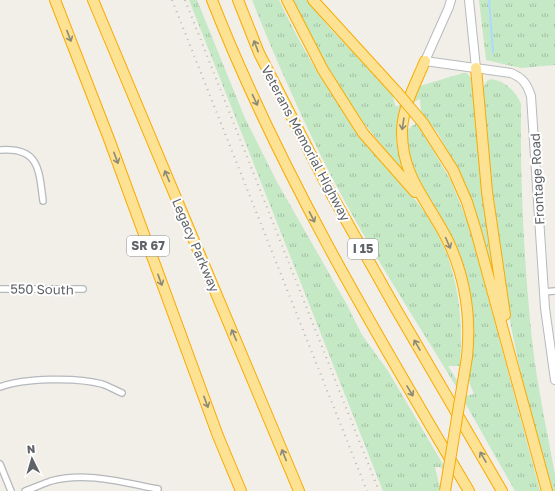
<svg xmlns="http://www.w3.org/2000/svg" width="555" height="491" font-family="'Golos Text',sans-serif">
<style>
.grass{fill:url(#grass-tufts)}
.lines{fill:none;stroke-linecap:round;stroke-linejoin:round}
.stream{stroke:#aadaff;stroke-width:2}
.street-casing{stroke:#b5b8bc;stroke-width:8}
.secondary-casing{stroke:#b6babf;stroke-width:10}
.highway-casing{stroke:#f9ab00;stroke-width:12}
.street{stroke:#fff;stroke-width:5.5}
.secondary{stroke:#fff;stroke-width:8}
.highway{stroke:#fde293;stroke-width:10}
.rail{stroke:#b6b7b8;stroke-width:2;stroke-dasharray:1 5;stroke-linecap:butt}
.highway-bridge-casing{stroke:#f9ab00;stroke-width:12;stroke-linecap:butt}
.highway-bridge{stroke:#fde293;stroke-width:10}
.oneway{stroke:#8e8975}
.labels{text-anchor:middle;stroke-width:4;stroke-linejoin:round;paint-order:stroke}
.shield{fill:#fff;stroke:#8f9295;stroke-width:1}
.shield-label{font-size:12px;font-weight:bold;fill:#5f6368}
.street-label{font-size:13px;fill:#5f6368;stroke:#fff}
</style>
<defs>
<pattern id="grass-tufts" width="24" height="20" patternUnits="userSpaceOnUse"><rect width="24" height="20" fill="#c5e8c5"/><path d="M3 7l-1-3M5 7V3M7 7l1-3M15 17l-1-3M17 17v-4M19 17l1-3" fill="none" stroke="#a3c0a4"/></pattern>
</defs>
<rect width="100%" height="100%" fill="#f1efe8"/>
<path class="grass" d="M189,0H197L244,116L277,182L346,303L362,335L388,371L444,466L443,469L439,467H435L440,488V491H383Z
M252,0H279C299,42 322,83 350,120C373,150 399,177 421,207C456,255 464,308 460,366H448L458,382L457,388C412,314 364,241 325,164C298,110 274,55 252,0Z
M289,0H307L328,26L392,94L396,107L401,104C393,130 395,149 405,174L350,106L325,68Z
M479,0H555V65L521,68L486,60Z
M463,73H467L471,78L484,203L495,283L462,177L437,132L421,113L420,99L413,102L420,86Z
M491,79C505,81 516,91 521,104C520,183 524,262 532,340C537,385 547,430 555,475V491H550C532,421 514,352 503,280C493,217 488,154 482,90L487,81Z
M417,122L451,181L468,223L540,491H515L464,401L465,396L474,394C472,389 469,383 468,377C467,372 470,365 471,359C472,350 473,341 473,332C474,311 471,289 464,268C450,222 409,181 405,132Z"/>
<g class="lines">
<path class="stream" d="M489,0L493,52"/>
<g class="street-casing">
<path id="street" d="M0,150C39,147 39,169 43,201
M0,289H83
M543,292L555,291
M0,387C23,378 77,377 102,384C108,386 115,390 122,393
M0,464L11,491
M25,491C34,488 42,484 51,481C85,471 125,483 158,489"/>
</g>
<g class="secondary-casing">
<path id="secondary" d="M451,0L449,7L425,61L511,73C523,78 527,84 531,96L545,308L555,380
M469,0L476,68"/>
</g>
<g class="highway-casing">
<path id="highway" d="M55,0L109,139L218,436L241,491
M93,0L299,491
M212,0C280,173 375,332 469,491
M238,0L259,53L329,190L396,309L502,491
M287,0L323,70L363,133L415,192
M313,0L397,92
M425,61C416,83 403,106 402,130C401,177 429,202 448,241C465,277 471,318 467,357
M476,68L487,192L505,315
M423,123L453,170L467,202L476,231L547,491"/>
</g>
<use href="#street" class="street"/>
<use href="#secondary" class="secondary"/>
<use href="#highway" class="highway"/>
<path class="rail" d="M172,0L367,491
M185,0L379,491"/>
<g class="highway-bridge-casing">
<path id="highway-bridge" d="M397,92L423,123
M445,491L467,357"/>
</g>
<use href="#highway-bridge" class="highway-bridge"/>
</g>
<defs><path id="oneway-shaft" d="M-6 0H5M1.5-3L5.5 0L1.5 3" fill="none" stroke-width="1.6" stroke-linecap="round" stroke-linejoin="round"/></defs>
<g class="oneway">
<use href="#oneway-shaft" transform="translate(69 36) rotate(69)"/>
<use href="#oneway-shaft" transform="translate(256 46) rotate(-111)"/>
<use href="#oneway-shaft" transform="translate(255 100) rotate(65)"/>
<use href="#oneway-shaft" transform="translate(403 124) rotate(99)"/>
<use href="#oneway-shaft" transform="translate(116 158) rotate(70)"/>
<use href="#oneway-shaft" transform="translate(167 176) rotate(-113)"/>
<use href="#oneway-shaft" transform="translate(312 217) rotate(63)"/>
<use href="#oneway-shaft" transform="translate(448 243) rotate(66)"/>
<use href="#oneway-shaft" transform="translate(160 280) rotate(70)"/>
<use href="#oneway-shaft" transform="translate(234 335) rotate(-113)"/>
<use href="#oneway-shaft" transform="translate(417 345) rotate(-120)"/>
<use href="#oneway-shaft" transform="translate(410 391) rotate(59)"/>
<use href="#oneway-shaft" transform="translate(206 402) rotate(70)"/>
<use href="#oneway-shaft" transform="translate(284 455) rotate(-112)"/>
<use href="#oneway-shaft" transform="translate(483 457) rotate(-120)"/>
</g>
<g class="labels">
<g class="shield">
<rect x="127" y="236" width="42" height="20" rx="3"/>
<rect x="348" y="239" width="30" height="20" rx="3"/>
</g>
<g class="shield-label">
<text x="148" y="250">SR 67</text>
<text x="363" y="253">I 15</text>
</g>
<g class="street-label">
<text transform="translate(306 143) rotate(62)" y="5">Veterans Memorial Highway</text>
<text transform="translate(537 179) rotate(-93)" y="5">Frontage Road</text>
<text transform="translate(196 245) rotate(67)" y="5">Legacy Parkway</text>
<text transform="translate(42 289) rotate(1)" y="5">550 South</text>
</g>
</g>
<g transform="translate(32 459) rotate(355)" stroke="#ffffff" stroke-width="3" paint-order="stroke">
<path d="M0-3L7 15L0 10L-7 15Z" fill="#5f6368"/>
<text y="-6" font-size="11" font-weight="bold" text-anchor="middle" fill="#5f6368">N</text>
</g>
</svg>
